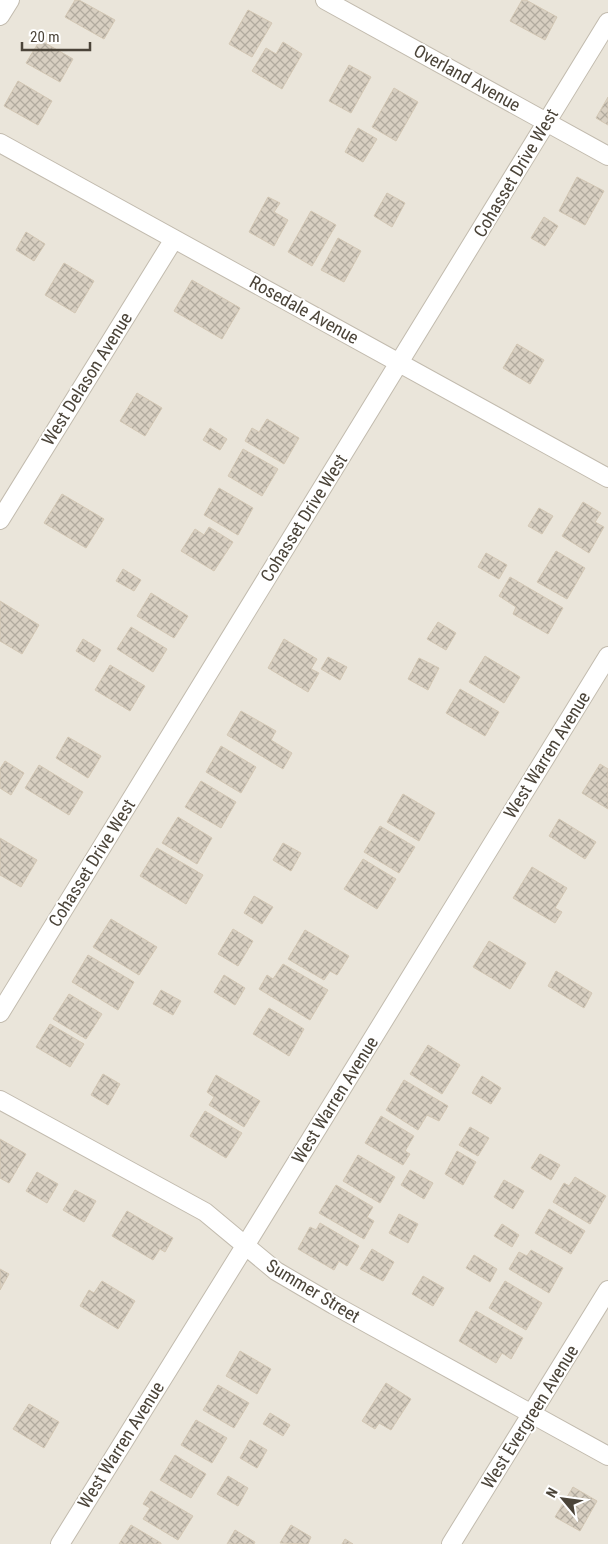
<svg xmlns="http://www.w3.org/2000/svg" width="608" height="1544" font-family="'Roboto Condensed',sans-serif">
<style>
.residential{fill:#eae5da}
.building{fill:url(#building-cross-hatch);stroke:#d3c7b4}
.lines{fill:none;stroke-linecap:round;stroke-linejoin:round}
.street-casing{stroke:#c2bbae;stroke-width:20}
.street{stroke:#fff;stroke-width:18}
.labels{text-anchor:middle;stroke-width:4;stroke-linejoin:round;paint-order:stroke}
.street-label{font-size:18px;fill:#4b4439;stroke:#fff}
</style>
<defs>
<pattern id="building-cross-hatch" width="8" height="8" patternUnits="userSpaceOnUse" patternTransform="scale(1.25)"><rect width="8" height="8" fill="#d8cfc1"/><path d="M0 0l8 8M0 8l8-8" fill="none" stroke="#b1aa9e"/></pattern>
</defs>
<rect width="100%" height="100%" fill="#f6f3ec"/>
<path class="residential" d="M0,0H608V1544H0Z"/>
<path class="building" d="M75,0H79L115,20L104,39L65,17Z
M522,0H526L557,17L545,40L510,21Z
M248,10L272,23L252,57L229,44Z
M40,40L73,59L60,82L26,63Z
M283,42L302,54L282,89L252,71L266,48L276,54Z
M349,65L371,77L351,113L329,101Z
M18,81L52,101L38,125L4,106Z
M394,88L418,102L396,141L372,127Z
M608,97V125L596,118Z
M358,128L377,139L363,162L345,152Z
M577,177L604,191L585,225L559,211Z
M387,193L405,203L392,227L374,216Z
M268,197L280,203L274,212L288,220L274,246L249,232Z
M311,211L336,225L312,266L288,252Z
M544,217L558,226L545,246L531,238Z
M26,232L45,244L34,261L16,250Z
M338,238L361,251L344,282L321,270Z
M64,263L94,281L75,313L45,295Z
M192,280L240,308L222,339L174,311Z
M517,344L544,360L530,384L503,368Z
M137,393L162,408L145,436L120,421Z
M267,419L299,438L284,464L245,441L252,428L259,432Z
M210,428L227,439L220,450L203,440Z
M243,449L278,469L262,496L228,476Z
M219,488L253,508L238,535L204,515Z
M62,494L104,519L86,548L44,523Z
M583,502L601,513L595,522L604,527L589,553L562,536Z
M539,508L553,516L542,534L528,526Z
M209,527L233,542L214,571L181,551L195,529L204,535Z
M556,551L585,568L567,599L537,582Z
M486,553L507,565L499,579L478,567Z
M123,569L141,580L134,591L116,581Z
M510,577L563,608L548,634L513,614L516,607L499,596Z
M151,593L188,616L174,638L137,616Z
M0,601L39,625L22,654L0,641Z
M438,622L456,633L446,650L427,639Z
M131,627L167,649L153,672L117,649Z
M83,639L101,650L94,662L76,651Z
M284,639L317,659L311,669L319,673L308,692L268,668Z
M485,656L520,677L504,703L469,682Z
M328,657L347,667L340,680L321,669Z
M419,658L439,668L428,690L408,679Z
M110,665L145,686L130,711L95,690Z
M460,689L499,712L485,736L446,713Z
M241,711L276,731L271,740L292,753L283,769L227,735Z
M68,737L101,756L88,778L56,758Z
M221,746L256,767L241,793L206,772Z
M5,761L24,773L11,795L0,788V769Z
M600,764L608,769V809L582,793Z
M39,765L83,792L69,815L25,788Z
M201,781L236,802L221,828L185,807Z
M403,794L435,813L419,841L387,822Z
M178,817L212,838L197,864L162,843Z
M559,819L596,842L585,859L549,836Z
M380,826L415,847L399,873L364,852Z
M0,838L37,860L21,887L0,875Z
M283,843L301,853L291,871L273,860Z
M157,848L203,875L186,904L140,876Z
M363,859L396,879L377,909L344,889Z
M532,867L567,888L555,908L562,912L555,923L513,898Z
M254,896L273,907L262,924L244,913Z
M111,919L157,947L139,975L93,947Z
M233,929L253,941L238,966L218,954Z
M305,930L349,956L337,975L330,971L324,980L288,959Z
M489,941L526,963L510,989L473,967Z
M88,955L134,982L118,1010L72,982Z
M283,964L328,990L310,1020L259,989L267,975L273,979Z
M556,971L592,993L584,1008L548,986Z
M224,975L245,988L235,1005L214,992Z
M161,990L181,1001L173,1015L153,1004Z
M69,994L102,1014L86,1039L53,1019Z
M269,1008L304,1029L289,1056L253,1034Z
M50,1024L84,1044L70,1067L36,1047Z
M428,1045L460,1065L442,1094L410,1074Z
M103,1074L120,1084L108,1105L91,1095Z
M216,1075L260,1101L244,1127L209,1105L214,1097L207,1092Z
M482,1076L501,1088L491,1104L472,1093Z
M404,1080L448,1106L439,1121L427,1115L418,1130L386,1110Z
M205,1111L242,1133L226,1158L190,1136Z
M381,1116L414,1136L405,1151L410,1154L403,1165L365,1143Z
M470,1127L489,1138L478,1156L459,1145Z
M0,1139L26,1154L9,1183L0,1178Z
M457,1151L476,1162L463,1185L445,1174Z
M540,1154L560,1165L551,1180L531,1168Z
M358,1155L395,1177L380,1203L343,1181Z
M410,1170L433,1183L424,1199L401,1185Z
M37,1172L58,1184L47,1203L26,1191Z
M575,1177L606,1196L590,1224L553,1202L564,1183L569,1186Z
M504,1180L524,1191L513,1209L494,1197Z
M336,1185L373,1207L367,1217L374,1221L364,1239L319,1213Z
M75,1190L96,1201L84,1222L63,1210Z
M549,1209L585,1231L571,1254L535,1233Z
M127,1211L173,1238L165,1252L160,1249L153,1260L112,1236Z
M399,1214L418,1224L408,1243L389,1233Z
M320,1223L359,1246L347,1266L339,1261L334,1270L298,1249L310,1227L316,1230Z
M502,1224L519,1235L512,1247L494,1236Z
M372,1249L394,1262L383,1281L360,1269Z
M531,1250L563,1268L549,1293L509,1269L519,1252L527,1256Z
M474,1255L497,1269L490,1282L466,1268Z
M0,1269L9,1274L0,1290Z
M423,1276L444,1288L433,1306L412,1294Z
M102,1281L135,1301L118,1329L80,1306L89,1290L94,1293Z
M505,1281L542,1303L526,1330L489,1308Z
M476,1311L523,1338L511,1359L502,1353L496,1363L459,1341Z
M240,1351L271,1369L257,1394L226,1376Z
M386,1383L411,1399L391,1430L379,1423L375,1429L362,1421Z
M218,1385L249,1403L234,1428L203,1410Z
M29,1404L59,1422L44,1448L13,1429Z
M270,1413L290,1425L283,1436L263,1424Z
M196,1420L227,1438L212,1463L181,1445Z
M250,1440L267,1450L257,1468L240,1458Z
M175,1455L206,1474L191,1498L160,1480Z
M228,1476L248,1488L238,1506L217,1494Z
M573,1487L597,1501L580,1531L555,1517Z
M151,1491L193,1516L178,1540L143,1519L150,1508L143,1504Z
M131,1525L161,1543V1544H119Z
M291,1525L311,1537L308,1544L280,1543Z
M235,1530L255,1542L254,1544H227Z
M345,1539L353,1544H342Z"/>
<g class="lines">
<g class="street-casing">
<path id="street" d="M325,0L608,156
M0,16L10,0
M0,143L608,478
M0,520L174,239
M0,1013L608,22
M0,1100L205,1212L276,1271L334,1305L608,1456
M60,1544L245,1246L608,656
M451,1544L608,1290"/>
</g>
<use href="#street" class="street"/>
</g>
<g class="labels">
<g class="street-label">
<text transform="translate(467 78) rotate(29)" y="6">Overland Avenue</text>
<text transform="translate(516 173) rotate(-59)" y="6">Cohasset Drive West</text>
<text transform="translate(304 310) rotate(29)" y="6">Rosedale Avenue</text>
<text transform="translate(87 379) rotate(-58)" y="6">West Delason Avenue</text>
<text transform="translate(304 518) rotate(-58)" y="6">Cohasset Drive West</text>
<text transform="translate(547 755) rotate(-58)" y="6">West Warren Avenue</text>
<text transform="translate(92 863) rotate(-58)" y="6">Cohasset Drive West</text>
<text transform="translate(335 1100) rotate(-58)" y="6">West Warren Avenue</text>
<text transform="translate(313 1291) rotate(31)" y="6">Summer Street</text>
<text transform="translate(530 1417) rotate(-58)" y="6">West Evergreen Avenue</text>
<text transform="translate(121 1445) rotate(-58)" y="6">West Warren Avenue</text>
</g>
</g>
<g transform="translate(563 1499) rotate(299)" stroke="#ffffff" stroke-width="4" paint-order="stroke">
<path d="M0-4L9 19L0 12L-9 19Z" fill="#4b4439"/>
<text y="-8" font-size="14" font-weight="bold" text-anchor="middle" fill="#4b4439">N</text>
</g>
<path d="M22 42v8h68v-8" fill="none" stroke="#4b4439" stroke-width="2.5"/>
<text x="30" y="42" font-size="15" fill="#4b4439" stroke="#ffffff" stroke-width="4" paint-order="stroke">20 m</text>
</svg>
